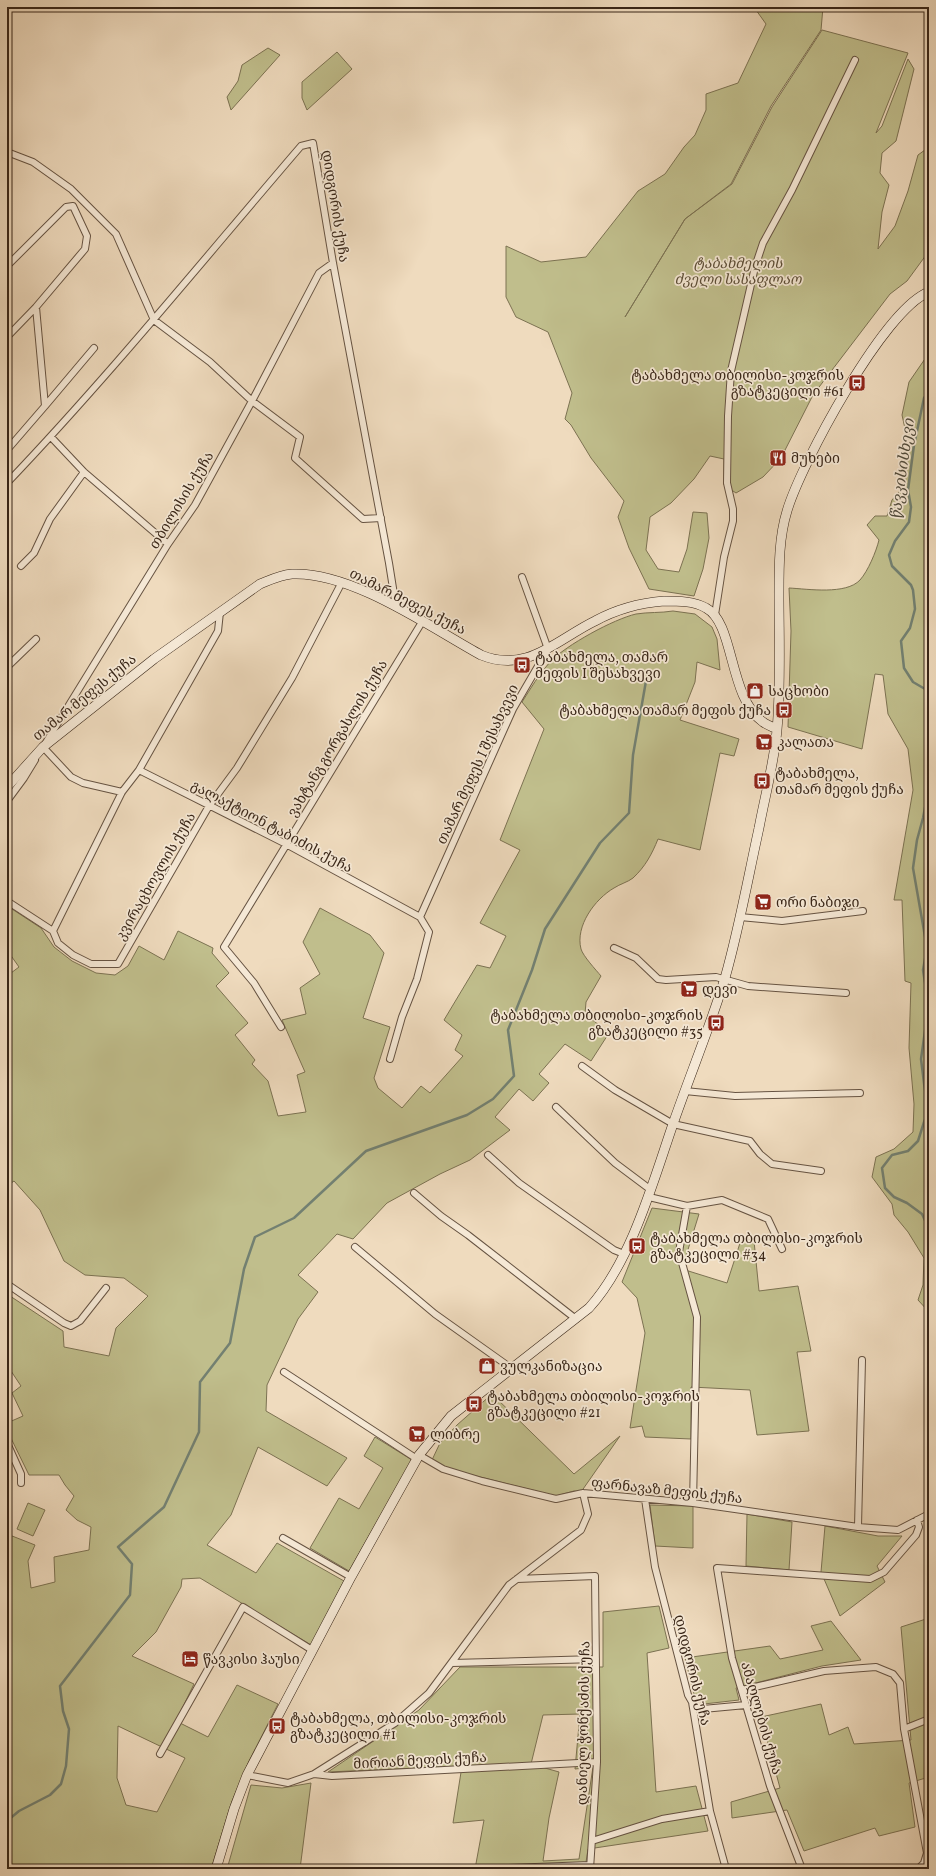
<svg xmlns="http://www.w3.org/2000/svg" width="936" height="1876" font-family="Vollkorn,'Noto Serif Georgian',serif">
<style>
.green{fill:#c0be8c;stroke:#7c7252;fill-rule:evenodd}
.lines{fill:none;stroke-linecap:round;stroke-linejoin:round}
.stream{stroke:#738071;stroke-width:2.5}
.street-casing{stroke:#665342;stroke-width:8}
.secondary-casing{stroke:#392618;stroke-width:10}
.street{stroke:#f5e8d5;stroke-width:6}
.secondary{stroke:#f5e8d5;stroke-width:9}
.labels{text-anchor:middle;stroke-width:3.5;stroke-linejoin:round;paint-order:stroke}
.street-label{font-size:14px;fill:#392618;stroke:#f5e8d5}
.park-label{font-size:14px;font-style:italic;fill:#5b4c35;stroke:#f5e8d5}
.poi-label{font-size:14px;fill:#392618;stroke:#f5e8d5;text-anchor:start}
.water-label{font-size:15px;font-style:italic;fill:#514c3d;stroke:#f5e8d5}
</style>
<rect width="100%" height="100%" fill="#efdbbe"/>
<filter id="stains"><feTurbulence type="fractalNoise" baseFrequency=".005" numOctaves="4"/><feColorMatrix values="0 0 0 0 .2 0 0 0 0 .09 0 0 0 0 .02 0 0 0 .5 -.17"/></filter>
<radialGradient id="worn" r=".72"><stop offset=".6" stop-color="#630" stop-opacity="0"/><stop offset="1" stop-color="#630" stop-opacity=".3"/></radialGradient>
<path class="green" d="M761,7H823L821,30L771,106L731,184L685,219L625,317L685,219L732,184L772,107L822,30L908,53L876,133L882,126L908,59L914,69L896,141L882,153L880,173L889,185L882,212L878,249L895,226L908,191L918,155L929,147V251L907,281L890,294L813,395L781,458L763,477L736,493L724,485V459L710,456L694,479L671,503L650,517L646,550L658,569L679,572L687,549L693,512L707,513L709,538L703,569L694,596L649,589L629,548L618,517L624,501L591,458L571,425L565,419L572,393L548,332L516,317L506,297V246L541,262L586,257L638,191L665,174L684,147L695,135L706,110V94L738,83L766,24L756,10Z
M268,48L280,55L231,110L227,97L238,81L242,65Z
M337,52L352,69L307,110L302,98V82Z
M929,353V1312L918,1300L923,1285L924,1258L908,1232L894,1215L892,1204L872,1177L876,1157L894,1149L913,1132L914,1104L909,1048L911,983L905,981L902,900H894L913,790L908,749L888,714L883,675L875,674L862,749L788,727L791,631L789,588C808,589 846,595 860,580C868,571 876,552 879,540L867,525L875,516H887L892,500L904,486L908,442L902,415L909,382Z
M673,611L695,614L712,627L717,639L720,670L697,662L695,682L680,720L739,739L734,756L720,753L700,850L658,839C652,854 645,867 633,878C628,882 620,884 614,888C595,899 575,926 581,949C583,956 596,970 601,976L586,1002L585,1014L609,1033L591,1061L565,1044L539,1074L549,1083L533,1101L519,1089L495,1117L510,1130L470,1160L440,1174L387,1203L353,1239L337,1234L298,1275L318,1292L298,1319L267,1385L266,1411L347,1458L327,1486L258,1447L231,1515L207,1545L256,1573L277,1543L344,1581L311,1645L200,1578L182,1579L181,1587L156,1632L132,1656L194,1684L176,1721L208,1737L237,1685L278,1704L249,1761L232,1801L211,1869H7V1534L35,1545L28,1561L31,1588L55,1582L54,1557L89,1550L91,1527L77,1520L66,1510L74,1496L65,1485L59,1475H29L7,1430V1423L23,1416L12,1393L21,1386L7,1365V1294L63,1331L64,1347L109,1356L116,1328L148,1296L124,1278L85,1275L64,1261L40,1210L14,1181L7,1186V976L19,967L7,950V917L12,909L41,928L54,947L72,961L96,973L115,975L128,966L139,946L164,960L178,931L213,948L212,953L229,973L216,986L248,1023L235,1035L255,1060L252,1064L268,1081L278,1116L306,1112L297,1075L305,1072L282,1020L306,1014L300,988L320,974L303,942L320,908L370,935L384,953L363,1018L390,1027L374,1078L378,1088L402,1108L421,1086L430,1093L463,1056L455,1050L462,1035L444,1020L477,965L490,968L506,936L480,923L520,850L500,840L544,729L522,702C531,688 539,674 550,662C566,645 614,619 636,614C648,612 661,613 673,611ZM118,1726L185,1758L157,1812L126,1805L117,1778Z
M652,1208L699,1214L682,1269L727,1283L742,1237L754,1241L759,1291L798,1286L811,1351L797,1352L809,1431L757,1435L750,1390L691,1387V1439L645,1437L642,1426L630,1428L645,1333L637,1298L622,1282Z
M492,1394L574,1474L620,1436L581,1492L574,1491L556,1496L444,1468L432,1460L440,1443L457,1425Z
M375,1437L412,1460L349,1571L310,1548L339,1498L359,1509L383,1468L364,1456Z
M28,1503L45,1510L33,1536L17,1529Z
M650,1505L693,1506V1548L655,1546Z
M747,1514L792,1522L789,1570L746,1566Z
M825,1526L878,1536H902L877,1566L885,1582L840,1616L821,1572Z
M659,1606L669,1648L647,1653L656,1792L696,1786L708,1831L588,1849L585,1869H475L484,1820L453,1823L462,1766L328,1772L419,1710L460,1667H603V1612ZM580,1714L575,1769L593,1767L579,1859L543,1861L549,1818L559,1772L531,1764L543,1715Z
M926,1619L929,1655V1777L909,1783L915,1827L879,1836L875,1828L804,1851L787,1810L732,1818L731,1802L780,1788L761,1717L821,1704L829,1735L848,1727L854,1744L911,1740L901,1627Z
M831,1621L861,1660L822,1666L736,1688L739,1700L704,1704L695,1698L685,1658L770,1646L780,1659L823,1650L811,1626Z
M311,1783L300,1869H227L251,1785L282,1788Z"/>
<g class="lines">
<path class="stream" d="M929,391L924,398L914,445L908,490L911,507L909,522L895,541L889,555L892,566L911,585L913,590L915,609L910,628L901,641L904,668L913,682L925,689L929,690
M929,787L923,818L917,840L913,868L927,948L923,970L926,989V1024L921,1059L925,1091V1119L918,1141L908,1151L892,1155L882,1168L885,1188L894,1197L907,1203L922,1214L929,1229
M929,1292V1294
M7,1821L19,1811L50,1795L61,1784L66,1766L69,1729L63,1711L60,1686L130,1595L132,1564L118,1547L164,1507L199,1432L200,1382L230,1343L244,1269L255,1237L294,1218L366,1151L467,1115L493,1099L514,1076L508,1030L532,970L545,929L600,843L629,813L633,755L646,681"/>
<g class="street-casing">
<path id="street" d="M7,152L33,162L71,189L116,234L154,320L210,362L252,401L300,437L295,458L363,519L381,518
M7,266L66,207L73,206L87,236L85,249L36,307L45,406L7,450
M7,337L36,307
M45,406L94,348
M51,437L84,472L168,544
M7,483C110,375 204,259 301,146L313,143L333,263L389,563L396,607
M21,566L34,553L50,519L84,472
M220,612L218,631L139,770L286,844L420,917L429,932L417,979L402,1017L390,1059
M715,615L724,557L733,521V509L727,483L728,416L731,371L755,267L763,243L792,190L855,60
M7,667L36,639
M45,744L168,544L195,505L252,401L319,273L333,263
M43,747L71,777L83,783L122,792
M7,801L24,778L35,760
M7,901L53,931L58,943L73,955L91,964H118L209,806L237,768L292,678L342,582
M420,917L513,709L548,649L522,577
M740,917L782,921L863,911
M53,931L122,792L139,770
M614,948L636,958L658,979L666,980L716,977L748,986L846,993
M281,1027L254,983L224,947L422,622
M582,1066L615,1090L673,1124L750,1141L760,1154L772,1164L821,1171
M685,1091L735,1096L860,1093
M556,1107L615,1163L651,1190
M488,1155L519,1183L614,1250L624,1254
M414,1193L441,1216L468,1235L576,1319
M649,1197L687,1206L722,1200L768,1219L782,1249
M687,1206L679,1252L697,1317L693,1503
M355,1247L435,1314L511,1368
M7,1284L64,1323L71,1326L80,1321L106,1288
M284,1372L417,1459
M7,1443L21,1474V1483
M419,1455L443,1469L482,1481L556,1499L583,1493L693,1503L858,1527L898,1530L929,1514
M645,1499L655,1567L688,1695L692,1702L710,1811L726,1869
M858,1527L862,1360
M283,1538L351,1577
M517,1579L595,1576L597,1762L590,1869
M452,1663L596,1659
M742,1690L824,1671L876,1667L893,1674L900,1683L904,1729L927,1853L924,1863L918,1869
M692,1702L697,1707L703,1709L746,1705
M904,1729L929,1719
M160,1754L243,1607L312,1650
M314,1774L395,1723L429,1693L509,1585L581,1530L588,1514L583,1493
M247,1775L288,1783L314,1774L332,1776L597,1762
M592,1841L662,1819L710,1811
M485,1869L590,1865
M802,1869L770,1786L732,1658L717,1568L870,1579L884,1572L916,1535L919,1527L917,1520"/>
</g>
<g class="secondary-casing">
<path id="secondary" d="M7,787L43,747L154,659L260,584C270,580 280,575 292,574C351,571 430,627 481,655C527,674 556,640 595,621C617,609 639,603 664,601C678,601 694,601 706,608C735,623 728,697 763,722C767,725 773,727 777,729
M216,1869L234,1809L247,1775L351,1577L419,1455L451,1416L589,1308C631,1262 653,1182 673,1124C690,1075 710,1027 725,978C739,929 748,878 759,828C765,796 774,763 777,730C781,685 779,638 779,593C779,565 779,537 787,511C801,464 884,309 929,292"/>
</g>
<use href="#street" class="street"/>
<use href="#secondary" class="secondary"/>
</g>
<defs>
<g id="bus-square" transform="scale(0.9)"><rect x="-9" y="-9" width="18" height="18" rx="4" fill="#8f2418" stroke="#f5e8d5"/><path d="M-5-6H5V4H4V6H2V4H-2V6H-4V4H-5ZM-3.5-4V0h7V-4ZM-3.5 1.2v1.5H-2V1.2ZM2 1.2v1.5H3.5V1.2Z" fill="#fff"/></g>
<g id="restaurant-square" transform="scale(0.9)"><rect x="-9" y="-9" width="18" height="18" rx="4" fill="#8f2418" stroke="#f5e8d5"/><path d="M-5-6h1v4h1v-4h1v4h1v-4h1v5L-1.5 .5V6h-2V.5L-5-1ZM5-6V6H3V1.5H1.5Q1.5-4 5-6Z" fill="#fff"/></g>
<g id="shop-square" transform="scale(0.9)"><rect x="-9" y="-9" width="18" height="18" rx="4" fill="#8f2418" stroke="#f5e8d5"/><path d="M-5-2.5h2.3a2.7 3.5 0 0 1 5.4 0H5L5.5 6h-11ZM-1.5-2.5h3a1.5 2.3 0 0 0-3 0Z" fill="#fff"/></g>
<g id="supermarket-square" transform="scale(0.9)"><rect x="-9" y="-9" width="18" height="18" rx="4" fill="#8f2418" stroke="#f5e8d5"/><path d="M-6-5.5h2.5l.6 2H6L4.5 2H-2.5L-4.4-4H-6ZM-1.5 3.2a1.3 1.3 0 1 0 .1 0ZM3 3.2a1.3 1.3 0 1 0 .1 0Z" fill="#fff"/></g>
<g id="hotel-square" transform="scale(0.9)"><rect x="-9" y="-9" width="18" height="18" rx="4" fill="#8f2418" stroke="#f5e8d5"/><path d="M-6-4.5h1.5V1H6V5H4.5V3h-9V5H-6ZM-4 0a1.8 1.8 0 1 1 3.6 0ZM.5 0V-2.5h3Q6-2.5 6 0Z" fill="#fff"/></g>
</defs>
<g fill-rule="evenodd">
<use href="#bus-square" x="857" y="383"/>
<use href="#restaurant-square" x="778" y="458"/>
<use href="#bus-square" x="522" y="665"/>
<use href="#shop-square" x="755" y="691"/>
<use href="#bus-square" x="784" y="710"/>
<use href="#supermarket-square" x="764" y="742"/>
<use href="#bus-square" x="762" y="781"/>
<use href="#supermarket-square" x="763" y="902"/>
<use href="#supermarket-square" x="689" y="989"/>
<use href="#bus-square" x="716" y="1023"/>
<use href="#bus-square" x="637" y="1246"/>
<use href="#shop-square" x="487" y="1366"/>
<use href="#bus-square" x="474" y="1404"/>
<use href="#supermarket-square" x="417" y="1434"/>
<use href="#hotel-square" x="190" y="1659"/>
<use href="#bus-square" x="277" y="1726"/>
</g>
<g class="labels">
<g class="street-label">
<text transform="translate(336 206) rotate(81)" y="5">დიდგორის ქუჩა</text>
<text transform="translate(181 500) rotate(-59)" y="5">თბილისის ქუჩა</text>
<text transform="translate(408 601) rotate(27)" y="5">თამარ მეფეს ქუჩა</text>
<text transform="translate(84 697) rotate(-39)" y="5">თამარ მეფეს ქუჩა</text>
<text transform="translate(337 738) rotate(-59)" y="5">ვახტანგ გორგასლის ქუჩა</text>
<text transform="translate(477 764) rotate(-65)" y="5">თამარ მეფეს I შესახვევი</text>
<text transform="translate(272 826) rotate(28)" y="5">გალაქტიონ ტაბიძის ქუჩა</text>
<text transform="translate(155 876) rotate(-60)" y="5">კვირაცხოვლის ქუჩა</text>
<text transform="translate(667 1490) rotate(6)" y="5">ფარნავაზ მეფის ქუჩა</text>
<text transform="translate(693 1670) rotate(76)" y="5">დიდგორის ქუჩა</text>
<text transform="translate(762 1718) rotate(74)" y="5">ამაღლების ქუჩა</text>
<text transform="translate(583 1723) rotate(-89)" y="5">დანიელ ჭონქაძის ქუჩა</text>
<text transform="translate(420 1760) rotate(-3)" y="5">მირიან მეფის ქუჩა</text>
</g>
<g class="park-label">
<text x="738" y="268">ტაბახმელის<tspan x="738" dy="16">ძველი სასაფლაო</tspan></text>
</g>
<g class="poi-label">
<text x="844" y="380" text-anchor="end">ტაბახმელა თბილისი-კოჯრის<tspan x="844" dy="16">გზატკეცილი #61</tspan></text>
<text x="791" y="463">მუხები</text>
<text x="535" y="662">ტაბახმელა, თამარ<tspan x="535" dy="16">მეფის I შესახვევი</tspan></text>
<text x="768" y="696">საცხობი</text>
<text x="771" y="715" text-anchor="end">ტაბახმელა თამარ მეფის ქუჩა</text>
<text x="777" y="747">კალათა</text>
<text x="775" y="778">ტაბახმელა,<tspan x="775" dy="16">თამარ მეფის ქუჩა</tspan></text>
<text x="776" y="907">ორი ნაბიჯი</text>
<text x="702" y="994">დევი</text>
<text x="703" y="1020" text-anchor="end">ტაბახმელა თბილისი-კოჯრის<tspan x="703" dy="16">გზატკეცილი #35</tspan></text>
<text x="650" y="1243">ტაბახმელა თბილისი-კოჯრის<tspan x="650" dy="16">გზატკეცილი #34</tspan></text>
<text x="500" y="1371">ვულკანიზაცია</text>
<text x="487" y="1401">ტაბახმელა თბილისი-კოჯრის<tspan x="487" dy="16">გზატკეცილი #21</tspan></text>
<text x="430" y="1439">ლიბრე</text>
<text x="203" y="1664">წავკისი ჰაუსი</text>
<text x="290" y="1723">ტაბახმელა, თბილისი-კოჯრის<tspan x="290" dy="16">გზატკეცილი #1</tspan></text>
</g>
<g class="water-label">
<text transform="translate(902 469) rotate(-82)" y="5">წავკისისხევი</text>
</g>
</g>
<rect width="936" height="1876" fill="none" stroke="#efdbbe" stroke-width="24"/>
<rect x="8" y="8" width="920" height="1860" fill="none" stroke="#392618" stroke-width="2"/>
<rect x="12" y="12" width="912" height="1852" fill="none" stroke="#392618"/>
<rect width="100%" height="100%" filter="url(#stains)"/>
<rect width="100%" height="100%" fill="url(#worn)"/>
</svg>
